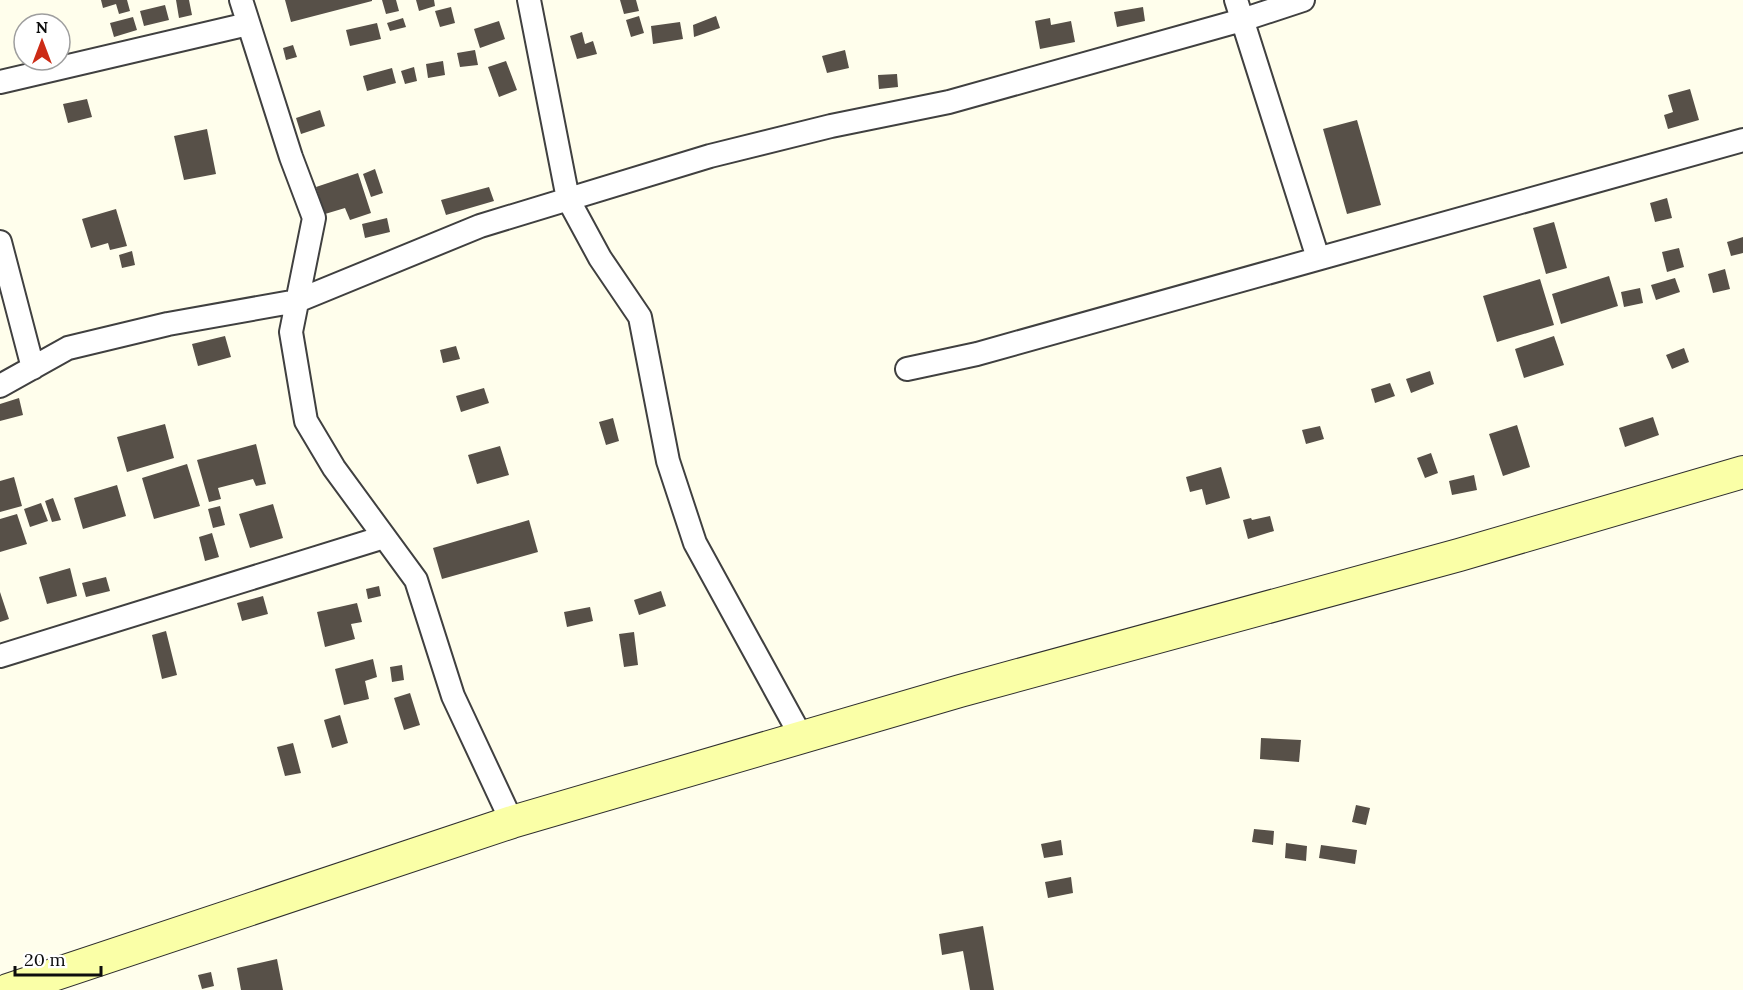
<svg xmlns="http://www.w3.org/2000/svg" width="1743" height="990" font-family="Lora,serif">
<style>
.building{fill:#575048}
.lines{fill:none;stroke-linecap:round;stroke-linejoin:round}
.street-casing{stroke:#404040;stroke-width:26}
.secondary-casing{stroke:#2f2f2f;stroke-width:34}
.street{stroke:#fff;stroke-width:22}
.secondary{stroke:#faffa7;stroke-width:32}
</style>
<rect width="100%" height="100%" fill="#fffeec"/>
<path class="building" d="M101,0H127L130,11L119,14L116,4L103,8Z
M176,0H189L192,15L179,18Z
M285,0H372V1L291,22Z
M382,0H396L399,11L386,14Z
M416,0H434L435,6L419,11Z
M620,0H636L639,11L624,14Z
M165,5L169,20L144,26L140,11Z
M451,7L455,23L440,27L435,11Z
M1143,7L1145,21L1117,27L1114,12Z
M639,16L644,33L631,37L626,20Z
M716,16L720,28L694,37L693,25Z
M133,17L137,30L114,37L110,23Z
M403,18L406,27L390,31L387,23Z
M1050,18L1051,25L1071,21L1075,42L1040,49L1035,21Z
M499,21L505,39L480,48L474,29Z
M680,22L683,39L653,44L651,26Z
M377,23L381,39L350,46L346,30Z
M582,32L585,44L593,41L597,54L577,59L570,36Z
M293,45L297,57L286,60L283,48Z
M475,50L478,65L460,67L457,53Z
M845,50L849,68L827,73L822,56Z
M443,61L445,75L428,78L426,64Z
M506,61L517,90L499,97L488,67Z
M414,67L417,81L405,84L401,71Z
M392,68L396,83L367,91L363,76Z
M897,74L898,87L879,89L878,75Z
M1690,89L1699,120L1668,129L1664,115L1673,112L1668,95Z
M87,99L92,117L68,123L63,104Z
M320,110L325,126L301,134L296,118Z
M1357,120L1381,205L1347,214L1323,129Z
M207,129L216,174L184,180L174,136Z
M375,169L383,193L371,197L363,174Z
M358,173L371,213L350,220L345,208L325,214L316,187Z
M489,187L494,201L446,215L441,200Z
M1667,198L1672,218L1655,222L1650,203Z
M116,209L127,246L110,250L108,243L91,248L82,219Z
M387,218L390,232L365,238L362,224Z
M1554,222L1567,268L1546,274L1533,228Z
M1743,237V253L1731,256L1727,242Z
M1679,248L1684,267L1667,272L1662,252Z
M132,251L135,265L122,268L119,255Z
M1725,269L1730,289L1713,293L1708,274Z
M1609,276L1618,306L1561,324L1552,294Z
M1675,278L1680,292L1656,300L1651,285Z
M1540,279L1554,325L1497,342L1483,296Z
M1640,288L1643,303L1624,307L1621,292Z
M225,336L231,357L198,366L192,344Z
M1554,336L1564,365L1524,378L1515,349Z
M456,346L460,359L443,363L440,350Z
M1684,348L1689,362L1672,369L1666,355Z
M1430,371L1434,384L1411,393L1406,379Z
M1390,383L1395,396L1375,403L1371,389Z
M484,388L489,403L461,412L456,396Z
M19,398L23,415L0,421V404Z
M1653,417L1659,435L1625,447L1619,428Z
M613,418L619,441L606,445L599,422Z
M165,424L174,458L127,472L117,437Z
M1517,425L1530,467L1503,476L1489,434Z
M1320,426L1324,439L1306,444L1302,430Z
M256,444L266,484L256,486L253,479L218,488L221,499L209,502L197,460Z
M500,446L509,475L477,484L468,455Z
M1431,453L1438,473L1425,478L1417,458Z
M187,464L200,506L154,519L142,478Z
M1221,467L1230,498L1206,505L1202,489L1190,492L1186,477Z
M1474,475L1477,490L1452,495L1449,481Z
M14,477L22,506L0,512V481Z
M117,485L126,516L83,529L74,498Z
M53,498L61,520L52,522L45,501Z
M41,503L48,521L30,527L24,509Z
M273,504L283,538L250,548L239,514Z
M220,506L225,525L213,528L208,509Z
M17,514L27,544L0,552V519Z
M1270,516L1274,531L1248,539L1243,520L1251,518L1252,520Z
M529,520L538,552L442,579L433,548Z
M212,533L219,557L205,561L199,537Z
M70,568L77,596L47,604L39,577Z
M106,577L110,591L86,597L82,583Z
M379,586L381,596L368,599L366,589Z
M661,591L666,606L639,615L634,600Z
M0,592L9,619L0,622Z
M263,596L268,614L242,621L237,603Z
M357,603L362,622L351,624L355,639L325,647L317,612Z
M590,607L593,621L567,627L564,612Z
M166,631L177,675L162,679L152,635Z
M634,632L638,665L624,667L619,634Z
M373,659L377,677L365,681L369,699L344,705L335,669Z
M402,665L404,680L392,682L390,667Z
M410,693L420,725L404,730L394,698Z
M340,715L348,743L332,748L324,720Z
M1261,738L1301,740L1299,762L1260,759Z
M293,743L301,773L285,776L277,747Z
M1356,805L1370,808L1366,825L1352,822Z
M1254,829L1274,831L1273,845L1252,842Z
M1061,840L1063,855L1044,858L1041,844Z
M1286,843L1307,846L1306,861L1285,858Z
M1321,845L1357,850L1355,864L1319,858Z
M1071,877L1073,893L1048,898L1045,882Z
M983,926L994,990H970L963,951L942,955L939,934Z
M277,959L283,990H241L237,968Z
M211,972L214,986L202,989L198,975Z"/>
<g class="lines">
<g class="street-casing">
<path id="street" d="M241,0L291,157L314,218L291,332L306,421L334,468L416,580L453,696L512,822
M529,0L568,199L600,258L640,317L668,461L695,543L802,738
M1236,0L1318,258
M0,82L248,24
M0,242L33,368
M907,369L977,354L1743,140
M0,386L68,348L168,324L297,301L480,226L710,156L831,126L949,102L1242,20L1303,0
M0,656L384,537"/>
</g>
<g class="secondary-casing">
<path id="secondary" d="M8,990L512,822L960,691L1459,555L1743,472"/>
</g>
<use href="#street" class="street"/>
<use href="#secondary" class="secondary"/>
</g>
<g transform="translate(42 42)"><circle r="28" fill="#ffffff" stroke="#9e9e9e" stroke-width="1.5"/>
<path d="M0-4.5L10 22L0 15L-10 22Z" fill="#cc2b16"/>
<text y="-9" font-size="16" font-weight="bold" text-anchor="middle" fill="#0d0d0d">N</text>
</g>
<path d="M15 966v9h86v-9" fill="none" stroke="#0d0d0d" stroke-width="3"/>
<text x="24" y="966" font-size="18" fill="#0d0d0d" stroke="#ffffff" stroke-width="4.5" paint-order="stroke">20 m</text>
</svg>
